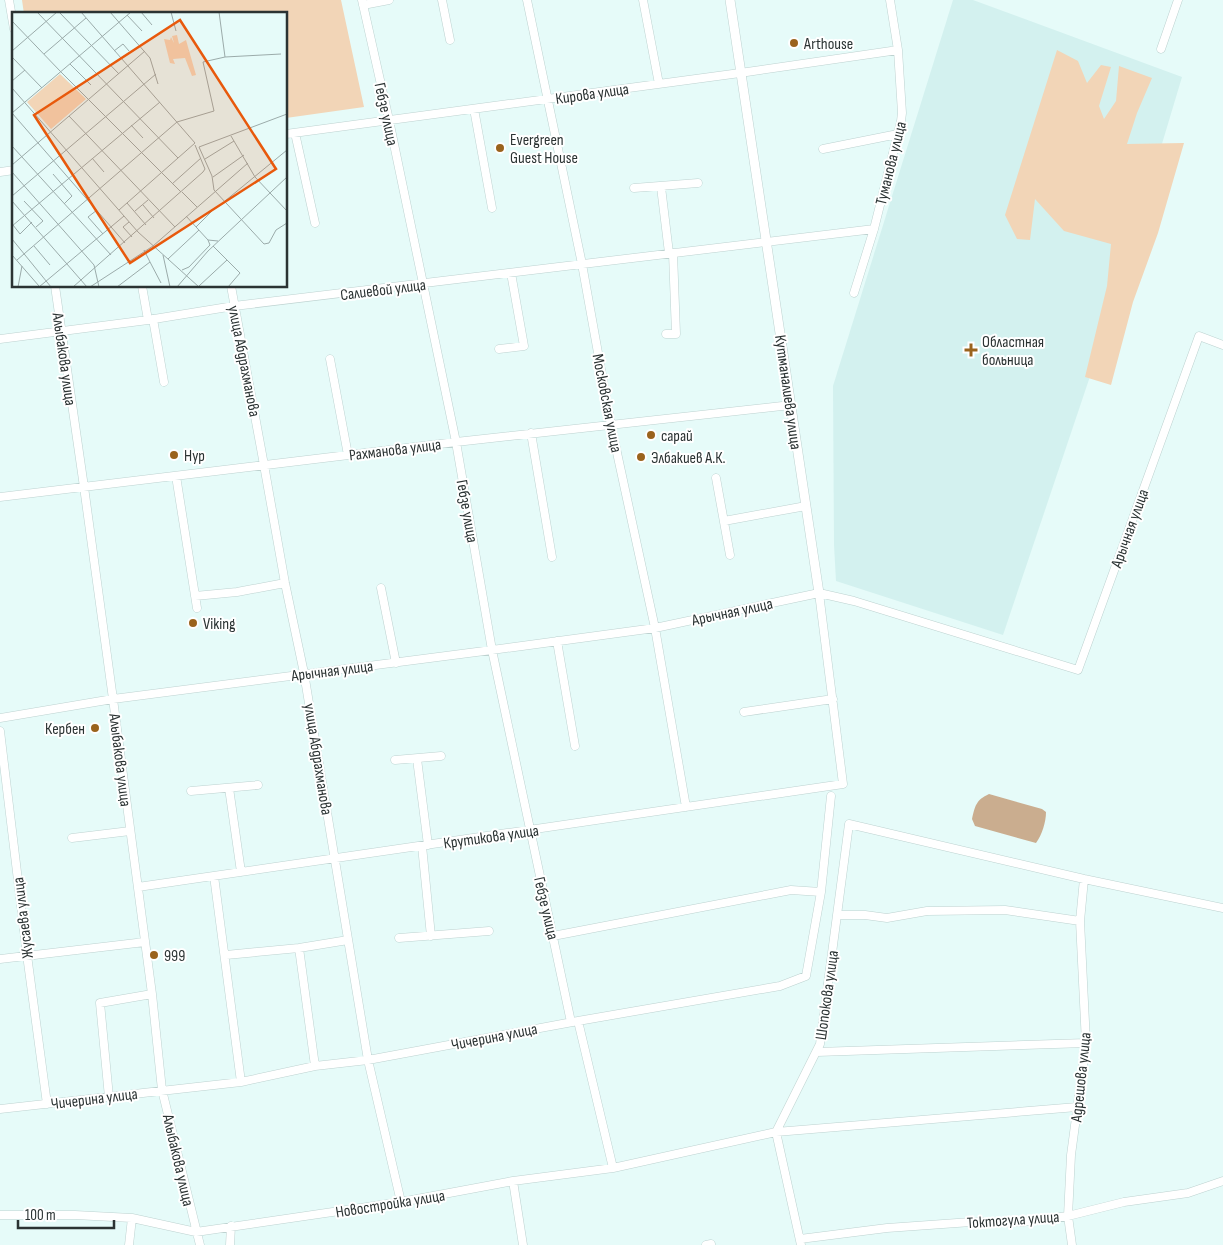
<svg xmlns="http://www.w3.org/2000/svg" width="1223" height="1245" font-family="'Sofia Sans Condensed',sans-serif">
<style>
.built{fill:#d3f1ef}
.green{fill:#f2d5b7}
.water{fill:#caad8f}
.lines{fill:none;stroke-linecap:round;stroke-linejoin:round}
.minor-casing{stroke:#bdd2d0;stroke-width:9}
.tertiary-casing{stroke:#bdd2d0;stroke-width:10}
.minor{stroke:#fff;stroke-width:8}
.tertiary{stroke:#fff;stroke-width:9}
.poi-dot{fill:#9a631d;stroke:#fff;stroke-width:2}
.labels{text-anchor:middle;stroke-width:4;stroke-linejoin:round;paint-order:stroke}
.poi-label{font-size:16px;fill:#2b3333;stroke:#fff;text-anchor:start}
.street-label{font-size:16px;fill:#2b3333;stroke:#fff}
.inset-road{fill:none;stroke:#9babaa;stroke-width:1}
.view{fill:#e8590c;fill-opacity:0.15;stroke:#e8590c;stroke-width:2.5}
.inset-edge{fill:none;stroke:#2b3333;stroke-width:2.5}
</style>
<rect width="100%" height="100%" fill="#e6fbf9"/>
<path class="built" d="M953,0H973L1182,77L1111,314L1003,635L836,581L834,545L833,386Z"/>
<path class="green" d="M22,0H341L364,107L286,118V14H24Z
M1057,50L1078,61L1087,83L1101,65L1111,67L1099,106L1104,119L1116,101L1119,66L1152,78L1137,113L1127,144L1184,143L1158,233L1133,302L1111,385L1085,377L1107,286L1111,244L1064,231L1035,199L1030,240L1017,239L1005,215Z"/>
<path class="water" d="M989,794L1042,809L1046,812C1046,822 1042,835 1036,843L975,826L972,819C975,806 976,800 989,794Z"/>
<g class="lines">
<g class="minor-casing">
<path id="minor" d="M9,0L14,29
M362,0L389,120L456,442L492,650L571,1022
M442,0L450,40
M527,0L582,264L611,425L655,628L686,807
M643,0L659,84
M363,5L389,0
M1161,49L1178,0
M474,109L492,208
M295,133L315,223
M286,134L740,73L898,50
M823,149L898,134
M0,172L14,170
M661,187L669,253
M634,188L698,183
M55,286L84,487L113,699L152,994L162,1090L200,1245
M142,286L148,320
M231,286L264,465L285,583L304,673L368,1060L401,1202
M854,293L874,229L901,121L902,113L898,50L890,0
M153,319L164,382
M666,334H676L673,253
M0,339L148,320L234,306L874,229
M499,349L524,346L511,273
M330,359L348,455
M531,433L552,557
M176,476L197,608
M716,478L730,555
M0,497L456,442L791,405
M724,521L806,506
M381,588L396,663
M195,596L237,592L285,583
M557,641L575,746
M744,712L833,699
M0,718L113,699L492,650L655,628L819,593L854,601L1078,670L1199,336L1223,345
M0,731L27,955L47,1104
M417,759L428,845
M395,760L441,756
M229,788L241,872
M191,791L258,785
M72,838L130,831
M422,846L431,936
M214,876L241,1082
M138,887L843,784L819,593
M837,915H865L887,918L927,911L1005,910L1080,921
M553,936L791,890L821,892
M399,938L489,931
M299,948L315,1066
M226,955L299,948L348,940
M0,959L145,942
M578,1021L613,1168
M817,1052L1086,1043
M109,1097L100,1003L152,994
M0,1109L241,1082L315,1066L368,1060L578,1021L780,986L806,976L821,892L831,796
M513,1181L523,1245
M0,1215H75L132,1218L196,1232L401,1202L513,1181L613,1168L776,1132L1077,1107
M800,1239L887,1228L971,1222H1022L1068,1216L1124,1202L1188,1193L1223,1181
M129,1245L132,1218
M230,1245L231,1226
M706,1245L711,1244
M801,1245L776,1132L820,1044L849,824L1084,879L1223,908
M1072,1245L1068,1216L1071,1155L1086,1043L1080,921L1084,879"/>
</g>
<g class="tertiary-casing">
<path id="tertiary" d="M730,0L819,593"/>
</g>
<use href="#minor" class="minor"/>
<use href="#tertiary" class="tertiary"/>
</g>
<g class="poi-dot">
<circle cx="794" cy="43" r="5"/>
<circle cx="500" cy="148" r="5"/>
<path d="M968.5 342.5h5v5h5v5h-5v5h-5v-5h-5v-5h5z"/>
<circle cx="651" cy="435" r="5"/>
<circle cx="174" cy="455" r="5"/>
<circle cx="641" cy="457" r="5"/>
<circle cx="193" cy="623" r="5"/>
<circle cx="95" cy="728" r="5"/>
<circle cx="154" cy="955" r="5"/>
</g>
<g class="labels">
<g class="poi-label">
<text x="804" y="49">Arthouse</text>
<text x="510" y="145">Evergreen<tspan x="510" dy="18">Guest House</tspan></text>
<text x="982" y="347">Областная<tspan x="982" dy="18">больница</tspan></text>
<text x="661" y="441">сарай</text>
<text x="184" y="461">Нур</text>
<text x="651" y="463">Элбакиев А.К.</text>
<text x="203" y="629">Viking</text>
<text x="85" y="734" text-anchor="end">Кербен</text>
<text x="164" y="961">999</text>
</g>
<g class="street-label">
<text transform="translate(592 93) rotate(-8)" y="6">Кирова улица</text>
<text transform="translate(387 114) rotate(78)" y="6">Гебзе улица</text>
<text transform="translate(890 163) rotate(-76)" y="6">Туманова улица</text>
<text transform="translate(383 289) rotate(-7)" y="6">Салиевой улица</text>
<text transform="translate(65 359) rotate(82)" y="6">Алыбакова улица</text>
<text transform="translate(245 361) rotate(79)" y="6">улица Абдрахманова</text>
<text transform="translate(789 392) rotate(82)" y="6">Кутманалиева улица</text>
<text transform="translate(608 403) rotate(79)" y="6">Московская улица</text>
<text transform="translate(395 449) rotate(-7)" y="6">Рахманова улица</text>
<text transform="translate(468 511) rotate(80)" y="6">Гебзе улица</text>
<text transform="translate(1129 528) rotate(-70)" y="6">Арычная улица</text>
<text transform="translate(732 611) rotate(-12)" y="6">Арычная улица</text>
<text transform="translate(332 670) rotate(-7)" y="6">Арычная улица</text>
<text transform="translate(319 759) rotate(81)" y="6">улица Абдрахманова</text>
<text transform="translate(121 760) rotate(83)" y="6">Алыбакова улица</text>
<text transform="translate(491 836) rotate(-8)" y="6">Крутикова улица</text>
<text transform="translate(547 908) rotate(77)" y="6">Гебзе улица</text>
<text transform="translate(22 918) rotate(-97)" y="6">Жусаева улица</text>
<text transform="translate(826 995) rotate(-82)" y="6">Шопокова улица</text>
<text transform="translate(494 1036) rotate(-11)" y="6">Чичерина улица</text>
<text transform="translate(1080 1077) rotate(-84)" y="6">Адрешова улица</text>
<text transform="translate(94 1098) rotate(-7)" y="6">Чичерина улица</text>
<text transform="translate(179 1160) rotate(77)" y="6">Алыбакова улица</text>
<text transform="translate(390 1203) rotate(-9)" y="6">Новостройка улица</text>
<text transform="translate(1013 1219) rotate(-4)" y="6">Токтогула улица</text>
</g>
</g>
<g transform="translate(12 12)">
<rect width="275" height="275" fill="#e6fbf9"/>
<path d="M165,23L167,32L174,28L184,63L180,64L173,46L161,47L163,52L158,51L152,27L158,28L159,25L162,31L160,24ZM48,62L74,87L39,117L15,90Z" fill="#f2d5b7"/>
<path class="inset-road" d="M25,0L166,146M47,0L107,62M69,0L183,131L107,198M98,0L138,46L146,72M129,0L140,13M159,0L164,19M115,3L130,19M0,9L49,60M0,39L45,0M102,39L111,32L117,39M32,42L74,6M0,45L30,76M213,45L269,42M58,52L79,73M49,60L169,180M0,69L13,58M0,76L126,220L187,275M0,101L113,231M0,101L119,0M275,102L187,135L200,164L202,178L252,232L257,231L264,218L275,211M57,104L163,215M119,113L131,126M219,124L243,165L275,199M0,134L99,243M80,146L92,160M193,147L222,129M0,153L133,39M0,160L82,253L87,275M41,162L60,184L52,192M201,165L232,143M160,172L189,146M170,180L185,195M0,184L144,62M0,189L75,275M12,189L31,209L24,215M213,189L275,138M115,191L134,213M131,193L142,206M85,198L76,205L91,222M123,199L136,188M174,204L196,228L206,229M117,210L111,215L120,225M1,213L8,222L20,210M0,214L148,90M184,215L203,196M0,227L39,275M22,234L38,253M201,234L228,261L216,275M0,243L27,274M151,243L158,275M156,247L187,218M5,248L165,110L202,99L191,50L213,45L207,0M138,250L149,271M170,258L177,255L198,233L196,228M187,274L215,248M6,275L10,254M27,275L112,204M61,275L191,160L193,157L183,133M78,275L141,234L236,151M105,275L138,250L132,238M165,275L196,239L275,165"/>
<path class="view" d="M168,8L264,157L118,251L22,103Z"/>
<rect width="275" height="275" class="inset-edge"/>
</g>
<path d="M18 1220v8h96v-8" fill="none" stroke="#2b3333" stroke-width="2.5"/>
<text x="25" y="1220" font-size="15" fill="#2b3333" stroke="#ffffff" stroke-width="4" paint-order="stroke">100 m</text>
</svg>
